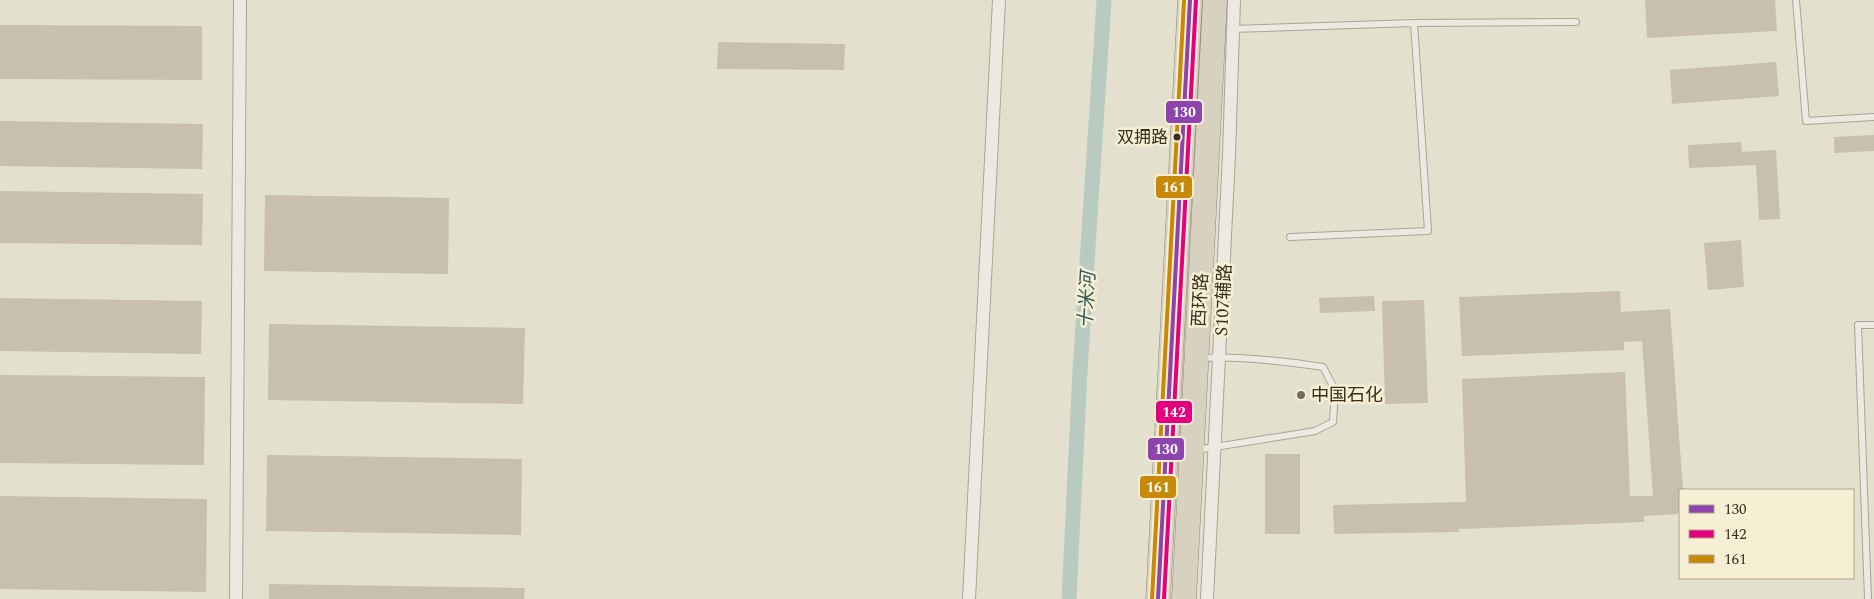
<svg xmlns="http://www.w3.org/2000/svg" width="1874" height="599" font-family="Spectral,'Noto Sans SC',serif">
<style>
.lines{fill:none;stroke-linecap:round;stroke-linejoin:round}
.canal{stroke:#b9cac1;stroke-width:15}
.building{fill:#c8bfaf}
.lane-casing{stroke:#aaa496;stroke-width:8}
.street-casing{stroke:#aaa496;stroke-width:14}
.highway-casing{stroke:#8f8a7e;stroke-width:25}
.lane{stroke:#eceae0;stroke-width:6}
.street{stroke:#eceae0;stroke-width:12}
.highway{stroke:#d8d1bf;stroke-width:24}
.bus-1-casing{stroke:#f6efd4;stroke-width:8}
.bus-2-casing{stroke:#f6efd4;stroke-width:8}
.bus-3-casing{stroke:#f6efd4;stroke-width:8}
.bus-1{stroke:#8e44ad;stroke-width:4}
.bus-2{stroke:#e5007d;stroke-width:4}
.bus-3{stroke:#c88808;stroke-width:4}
.bus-dot{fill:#392e1e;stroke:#f6efd4;stroke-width:2}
.poi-dot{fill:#756c5c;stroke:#f6efd4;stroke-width:2}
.labels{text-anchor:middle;stroke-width:5;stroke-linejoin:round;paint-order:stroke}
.bus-label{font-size:17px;fill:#392e1e;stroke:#f6efd4;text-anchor:end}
.street-label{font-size:18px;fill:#392e1e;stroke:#f6efd4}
.poi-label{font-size:18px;fill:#392e1e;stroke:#f6efd4;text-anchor:start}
.water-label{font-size:19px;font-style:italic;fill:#2e5859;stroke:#f6efd4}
.line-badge{stroke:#f6efd4;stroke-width:2}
.badge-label{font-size:14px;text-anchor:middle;font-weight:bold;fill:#fff}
</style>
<rect width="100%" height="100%" fill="#e4e0ce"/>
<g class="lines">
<path class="canal" d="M1069,599L1080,371L1104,0"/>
</g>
<path class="building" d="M1645,0H1775L1777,31L1647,38Z
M0,25L202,26V80L0,79Z
M718,42L845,44L844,70L717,69Z
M1776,62L1779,96L1672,104L1670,70Z
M0,121L203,124L202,169L0,166Z
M1874,135V151L1834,153V137Z
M1741,142L1742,152L1776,150L1780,219L1759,220L1756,165L1689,168L1688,145Z
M0,191L203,194L202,245L0,243Z
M265,195L449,198L448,274L264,271Z
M1741,240L1744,287L1708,290L1704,243Z
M1620,291L1621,312L1670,309L1683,490H1680V514L1644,516V522L1459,529V532L1334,534L1333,505L1466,502L1462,379L1625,372L1630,496H1653L1642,341L1624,342V350L1462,356L1459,297Z
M1374,296L1375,311L1320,313L1319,298Z
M0,298L202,301L201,354L0,351Z
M1424,300L1428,403L1385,404L1382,301Z
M269,324L525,328L523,404L268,400Z
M0,375L205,377L204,465L0,463Z
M1265,454H1300V534H1265Z
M267,455L522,459L521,535L266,531Z
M0,496L207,499L206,592L0,589Z
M269,584L525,588L524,599H269Z"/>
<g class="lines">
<g class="lane-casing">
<path id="lane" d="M1796,0L1806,121L1874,117
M1232,29L1414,23L1576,22
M1290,237L1428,231L1414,23
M1196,450L1315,431L1333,422L1335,390L1323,367C1283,361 1242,356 1202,358
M1868,599L1858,325H1874"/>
</g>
<g class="street-casing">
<path id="street" d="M236,599L240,0
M969,599L999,0
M1207,599L1229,155L1234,0"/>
</g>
<g class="highway-casing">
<path id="highway" d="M1158,599L1190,0
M1184,599L1215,0"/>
</g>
<use href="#lane" class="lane"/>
<use href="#street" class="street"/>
<use href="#highway" class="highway"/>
<g class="bus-1-casing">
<path id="bus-1" d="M1158,599L1190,0"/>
</g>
<g class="bus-2-casing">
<path id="bus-2" d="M1164,599L1196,0"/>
</g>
<g class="bus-3-casing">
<path id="bus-3" d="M1152,599L1184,0"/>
</g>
<use href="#bus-1" class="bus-1"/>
<use href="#bus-2" class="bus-2"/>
<use href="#bus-3" class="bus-3"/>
</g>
<circle class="bus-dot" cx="1177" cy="137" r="4.5"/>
<circle class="poi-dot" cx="1301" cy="395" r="5"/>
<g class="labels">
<g class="bus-label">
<text x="1168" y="143">双拥路</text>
</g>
<g class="street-label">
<text transform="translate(1200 300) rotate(-87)" y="6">西环路</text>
<text transform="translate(1223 300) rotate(-87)" y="6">S107辅路</text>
</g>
<g class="poi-label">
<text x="1311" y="401">中国石化</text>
</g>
<g class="water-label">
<text transform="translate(1086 300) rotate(-87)" y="7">十米河</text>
</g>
</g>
<g class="line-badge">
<rect x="1165" y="100" width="38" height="24" rx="5" fill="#8e44ad"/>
<rect x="1155" y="175" width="38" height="24" rx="5" fill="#c88808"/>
<rect x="1155" y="400" width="38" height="24" rx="5" fill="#e5007d"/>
<rect x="1147" y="437" width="38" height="24" rx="5" fill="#8e44ad"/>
<rect x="1139" y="475" width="38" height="24" rx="5" fill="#c88808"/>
</g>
<g class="badge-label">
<text x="1184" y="117">130</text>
<text x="1174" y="192">161</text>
<text x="1174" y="417">142</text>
<text x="1166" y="454">130</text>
<text x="1158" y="492">161</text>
</g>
<rect x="1679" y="489" width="175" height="90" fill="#f6efd4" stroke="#aaa28b"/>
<rect x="1689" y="505" width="25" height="8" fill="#8e44ad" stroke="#aaa28b"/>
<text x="1724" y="514" font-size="15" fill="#392e1e">130</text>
<rect x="1689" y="530" width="25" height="8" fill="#e5007d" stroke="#aaa28b"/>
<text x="1724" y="539" font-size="15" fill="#392e1e">142</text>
<rect x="1689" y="555" width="25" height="8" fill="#c88808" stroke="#aaa28b"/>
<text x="1724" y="564" font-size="15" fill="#392e1e">161</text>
</svg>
